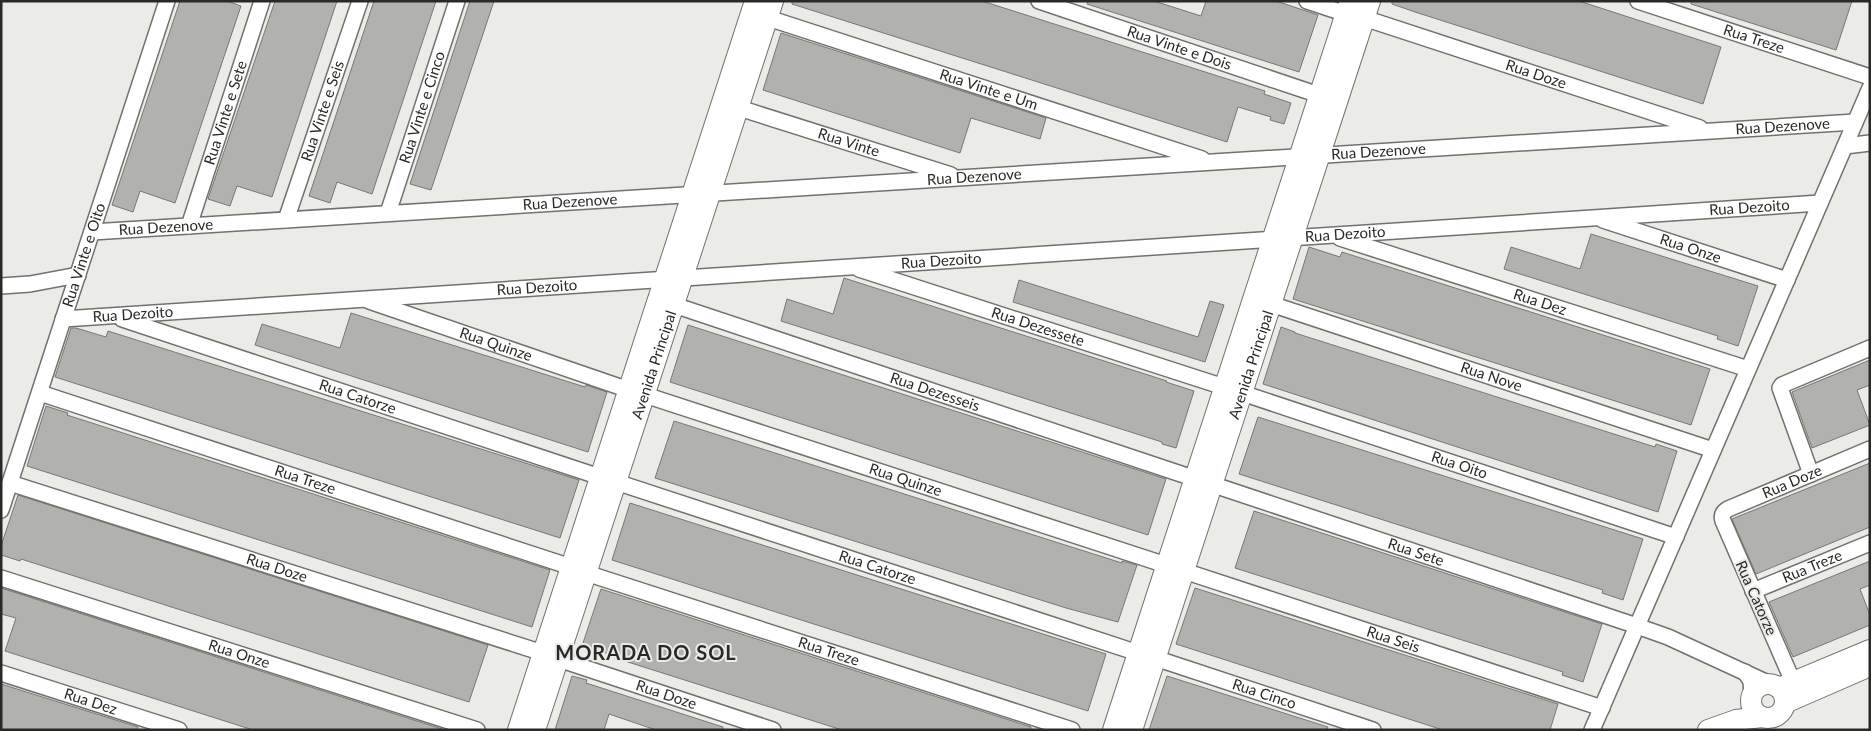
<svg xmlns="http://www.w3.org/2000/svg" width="1871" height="731" font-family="Lato,sans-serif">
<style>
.building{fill:#b1b1ad;stroke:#787874}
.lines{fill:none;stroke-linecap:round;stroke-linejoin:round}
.street-casing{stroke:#71716e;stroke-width:18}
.secondary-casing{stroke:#71716e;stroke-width:22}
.street{stroke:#fff;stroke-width:15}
.secondary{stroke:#fff;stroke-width:20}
.labels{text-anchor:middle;stroke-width:4;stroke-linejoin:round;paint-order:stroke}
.street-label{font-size:15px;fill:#292927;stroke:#ebebe7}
.district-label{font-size:20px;font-weight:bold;letter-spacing:1px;fill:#292927;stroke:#ebebe7}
</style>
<rect width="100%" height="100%" fill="#ebebe7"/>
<path class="building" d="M180,1H227L241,6L175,203L140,191L133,212L112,205Z
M275,1H337L272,197L237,186L230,206L208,199Z
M374,1H436L372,194L337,182L330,203L309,196Z
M470,1H494L431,190L410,184Z
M792,1H982L1265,91L1264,94L1291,103L1284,124L1270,120L1271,117L1238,107L1227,142L792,4Z
M1088,1H1154L1201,16L1206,1H1276L1318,15L1299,72L1087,4Z
M1392,1H1579L1721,47L1703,104L1415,12L1392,4Z
M1691,1H1852L1836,50L1691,4Z
M781,33L1046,118L1040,139L971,118L960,153L763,90Z
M1591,234L1758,286L1738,346L1717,339L1718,336L1504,269L1511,247L1580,269Z
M1309,247L1340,257L1342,252L1710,369L1691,425L1293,299Z
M844,278L1167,381L1166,382L1194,391L1176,448L1162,444V442L781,321L787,299L833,314Z
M1019,280L1198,337L1210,301L1224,305L1205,362L1013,302Z
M351,313L585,387L586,385L607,392L588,452L255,345L262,324L340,348Z
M688,325L1166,479L1148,535L670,382Z
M1281,327L1295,332V333L1655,447L1656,444L1677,451L1658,512L1263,384Z
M71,328H76L106,337L108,331L579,480L560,538L55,377Z
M1870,360V385L1857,390L1870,425L1812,448L1792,392Z
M46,406L68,413L67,415L550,570L532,627L27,466Z
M1258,417L1643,539L1623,600L1602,593L1603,590L1239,474Z
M674,421L1122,563V561L1137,565L1118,622L1066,608L655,478Z
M1870,463V527L1756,574L1732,519Z
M18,495L488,645L469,702L21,559L20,561L1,555V546Z
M630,503L1106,654L1088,711L612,560Z
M1254,511L1602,624L1583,682L1562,675L1563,672L1235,568Z
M1870,561V585L1860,589L1870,615V625L1793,657L1769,602Z
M1,588L442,729V730H253L5,651L16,618L1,614Z
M1195,588L1558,704L1550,730H1443L1176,644Z
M601,589L1031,727V730H842L609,656V654L582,646Z
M572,676L587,680L586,683L723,727V730H656L609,714L604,730H555Z
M1167,676L1328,727L1327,730H1149Z
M1,684L138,727V730H1Z"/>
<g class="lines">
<g class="street-casing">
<g id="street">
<path id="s1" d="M1039,1L1319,95"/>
<path d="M1307,1L1346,14"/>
<path id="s2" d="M1638,1L1870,77"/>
<path id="s3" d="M768,18L1202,159"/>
<path id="s4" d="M1364,18L1700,128"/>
<path id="s5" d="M739,108L951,175"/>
<path d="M1845,146L1870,143"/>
<path id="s6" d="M388,213L457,1"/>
<path id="s7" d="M286,220L360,1"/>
<path id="s8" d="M1603,220L1787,280"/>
<path id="s9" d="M189,226L262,1"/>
<path id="s10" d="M92,232L1855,122"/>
<path id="s11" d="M1340,238L1748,369"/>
<path id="s12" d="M859,269L1224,387"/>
<path d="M1,286L30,284L78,275"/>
<path id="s13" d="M369,301L629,390"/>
<path id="s14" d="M1271,304L1713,450"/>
<path id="s15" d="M674,305L1637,626L1668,637L1770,684"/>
<path id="s16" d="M63,319L1820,203"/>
<path id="s17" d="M122,319L600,477"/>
<path id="s18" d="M40,393L571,567"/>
<path id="s19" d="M1242,393L1676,537"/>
<path id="s20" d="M645,395L1166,565"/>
<path d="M1811,474L1780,388L1782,385L1870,348"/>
<path id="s21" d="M616,482L1138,653"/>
<path id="s22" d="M10,483L543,653"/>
<path id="s23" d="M1,510L167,1"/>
<path id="s24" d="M1184,571L1602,708"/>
<path id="s25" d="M586,573L1072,730"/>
<path id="s26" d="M1,578L477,730"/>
<path id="s27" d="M1753,591L1870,543"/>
<path id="s28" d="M1155,658L1373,730"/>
<path id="s29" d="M558,659L773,730"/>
<path d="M1745,672L1751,681L1752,695"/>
<path id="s30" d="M1,673L179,730"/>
<path id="s31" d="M1790,675L1723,521C1721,515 1723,512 1728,509L1870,449"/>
<path d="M1592,730L1870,88"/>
</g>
</g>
<g class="secondary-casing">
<g id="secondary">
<circle cx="1768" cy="701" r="17"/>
<path d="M1779,688L1870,650"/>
<path d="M1785,703L1870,666"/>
<path d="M518,730L755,1"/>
<path id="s32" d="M535,730L773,1"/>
<path d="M1113,730L1350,1"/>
<path id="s33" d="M1132,730L1370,1"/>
<path d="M1708,730L1736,720L1762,717"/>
</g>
</g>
<use href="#street" class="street"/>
<use href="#secondary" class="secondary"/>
</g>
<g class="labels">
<g class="street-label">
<text dy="5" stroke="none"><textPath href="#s2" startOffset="122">Rua Treze</textPath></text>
<text dy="5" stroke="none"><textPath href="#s1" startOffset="148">Rua Vinte e Dois</textPath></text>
<text dy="5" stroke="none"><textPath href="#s4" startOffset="181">Rua Doze</textPath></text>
<text dy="5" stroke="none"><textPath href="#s3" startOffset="232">Rua Vinte e Um</textPath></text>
<text dy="5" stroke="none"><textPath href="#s6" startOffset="111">Rua Vinte e Cinco</textPath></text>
<text dy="5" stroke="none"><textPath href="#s7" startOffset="115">Rua Vinte e Seis</textPath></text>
<text dy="5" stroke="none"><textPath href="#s9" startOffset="119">Rua Vinte e Sete</textPath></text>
<text dy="5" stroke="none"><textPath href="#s10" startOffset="1694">Rua Dezenove</textPath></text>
<text dy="5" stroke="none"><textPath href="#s5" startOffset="115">Rua Vinte</textPath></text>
<text dy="5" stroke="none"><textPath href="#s10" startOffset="1289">Rua Dezenove</textPath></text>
<text dy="5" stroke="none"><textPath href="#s10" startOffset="884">Rua Dezenove</textPath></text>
<text dy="5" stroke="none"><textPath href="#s10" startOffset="479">Rua Dezenove</textPath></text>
<text dy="5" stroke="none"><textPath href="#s16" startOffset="1690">Rua Dezoito</textPath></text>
<text dy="5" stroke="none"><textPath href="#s10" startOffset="74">Rua Dezenove</textPath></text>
<text dy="5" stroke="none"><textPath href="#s16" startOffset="1285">Rua Dezoito</textPath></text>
<text dy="5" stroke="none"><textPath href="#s8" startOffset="92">Rua Onze</textPath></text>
<text dy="5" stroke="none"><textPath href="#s23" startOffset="268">Rua Vinte e Oito</textPath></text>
<text dy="5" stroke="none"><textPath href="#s16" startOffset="880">Rua Dezoito</textPath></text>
<text dy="5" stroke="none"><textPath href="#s16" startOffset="475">Rua Dezoito</textPath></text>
<text dy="5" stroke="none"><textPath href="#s11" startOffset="210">Rua Dez</textPath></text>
<text dy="5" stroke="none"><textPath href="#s16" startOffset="70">Rua Dezoito</textPath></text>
<text dy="5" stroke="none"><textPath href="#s12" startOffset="188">Rua Dezessete</textPath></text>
<text dy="5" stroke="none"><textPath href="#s13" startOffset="134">Rua Quinze</textPath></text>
<text dy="5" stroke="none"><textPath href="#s33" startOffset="384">Avenida Principal</textPath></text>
<text dy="5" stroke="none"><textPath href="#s32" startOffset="384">Avenida Principal</textPath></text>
<text dy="5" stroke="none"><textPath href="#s14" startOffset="232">Rua Nove</textPath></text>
<text dy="5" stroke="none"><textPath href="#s15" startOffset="275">Rua Dezesseis</textPath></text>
<text dy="5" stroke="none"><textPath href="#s17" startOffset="248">Rua Catorze</textPath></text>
<text dy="5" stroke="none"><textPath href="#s19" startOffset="229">Rua Oito</textPath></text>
<text dy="5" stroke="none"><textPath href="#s18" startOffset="279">Rua Treze</textPath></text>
<text dy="5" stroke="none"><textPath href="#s20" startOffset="274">Rua Quinze</textPath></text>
<text dy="5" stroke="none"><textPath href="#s31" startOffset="252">Rua Doze</textPath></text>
<text dy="5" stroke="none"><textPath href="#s15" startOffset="782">Rua Sete</textPath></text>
<text dy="5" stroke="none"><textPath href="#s21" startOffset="275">Rua Catorze</textPath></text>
<text dy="5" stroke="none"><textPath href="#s27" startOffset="64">Rua Treze</textPath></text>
<text dy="5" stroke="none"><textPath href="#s22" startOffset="280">Rua Doze</textPath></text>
<text transform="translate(1756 598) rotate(66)" y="5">Rua Catorze</text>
<text dy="5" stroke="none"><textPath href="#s24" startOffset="220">Rua Seis</textPath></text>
<text dy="5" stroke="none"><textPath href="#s25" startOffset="255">Rua Treze</textPath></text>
<text dy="5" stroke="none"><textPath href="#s26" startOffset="250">Rua Onze</textPath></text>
<text dy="5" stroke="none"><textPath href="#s29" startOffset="114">Rua Doze</textPath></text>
<text dy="5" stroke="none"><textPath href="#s28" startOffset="115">Rua Cinco</textPath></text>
<text dy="5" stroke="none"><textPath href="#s30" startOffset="94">Rua Dez</textPath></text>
</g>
<g class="district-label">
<text x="646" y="660">MORADA DO SOL</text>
</g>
</g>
<rect width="1871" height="731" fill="none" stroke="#292927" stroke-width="5"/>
</svg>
